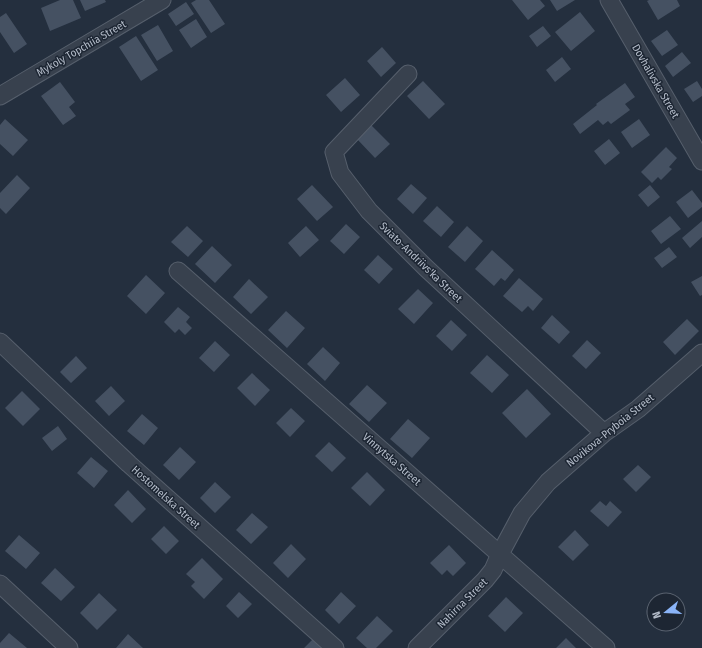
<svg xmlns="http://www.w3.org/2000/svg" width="702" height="648" font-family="'Fira Sans Condensed',sans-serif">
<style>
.building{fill:#455162}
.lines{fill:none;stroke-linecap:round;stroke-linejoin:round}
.minor-casing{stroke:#565f6c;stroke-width:19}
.minor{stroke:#38414e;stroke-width:17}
.labels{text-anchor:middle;stroke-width:3;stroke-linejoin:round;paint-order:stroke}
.street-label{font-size:11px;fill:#b4bcc9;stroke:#1d2633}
</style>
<rect width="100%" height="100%" fill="#242f3e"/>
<path class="building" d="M60,0H73L81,18L50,31L41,8Z
M80,0H105L106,2L85,11Z
M196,0H209L225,24L211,33L191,3Z
M512,0H540L545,6L528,20Z
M550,0H575L557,11Z
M649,0H677L680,6L658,20L647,1Z
M186,2L194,14L176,26L168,14Z
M580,12L595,31L571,51L555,32Z
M6,13L27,44L14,53L0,32V17Z
M196,19L207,37L191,48L179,30Z
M158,25L173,51L157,61L141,35Z
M543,26L551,36L537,47L529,36Z
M667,30L678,45L662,56L651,41Z
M136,36L158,70L141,81L119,47Z
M382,47L396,63L381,77L367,61Z
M682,52L691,63L673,77L665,66Z
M562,57L571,69L555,82L546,70Z
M345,78L360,95L341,112L326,95Z
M423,81L445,104L429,119L407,96Z
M697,81L702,89V96L693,102L684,89Z
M60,82L75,102L69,107L76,116L63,125L41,96Z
M625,83L635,97L625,104L630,110L611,124L608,121L603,125L598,120L580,134L573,124L597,105L596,104Z
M5,119L28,140L13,156L0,144V125Z
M639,119L650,135L632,148L621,132Z
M371,125L390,144L375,158L357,139Z
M609,139L620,153L605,165L594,151Z
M666,147L677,158L669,167L672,169L661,180L658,177L652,183L641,172Z
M17,175L30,188L6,214L0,208V193Z
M411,184L427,198L413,214L397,199Z
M312,185L333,207L317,221L297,199Z
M650,185L660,197L648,207L638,195Z
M692,190L702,203V207L688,218L676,202Z
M437,206L454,222L441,237L423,221Z
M670,216L681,229L661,244L651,231Z
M702,221V237L690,248L682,238Z
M346,224L360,237L344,254L330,241Z
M187,226L203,241L188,257L171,242Z
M306,226L319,240L300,257L288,243Z
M467,226L483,241L465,262L448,247Z
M212,246L232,265L215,283L195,264Z
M669,247L677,257L662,268L654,258Z
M492,250L514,270L505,281L501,278L494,286L475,269Z
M378,255L393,269L379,284L364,270Z
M146,275L165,293L146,314L127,296Z
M702,276V295L700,296L691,282Z
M519,278L543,299L533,311L528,306L522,312L503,296Z
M249,279L268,297L251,314L233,297Z
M418,289L433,303L414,324L398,309Z
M178,307L190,317L186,322L192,328L185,335L179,329L175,333L164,322Z
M286,311L305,328L287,348L268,330Z
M552,315L570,332L559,344L541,328Z
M687,319L699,331L675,355L663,342Z
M451,320L467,335L452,351L436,336Z
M587,340L601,353L586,369L572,356Z
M215,341L230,355L214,372L199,358Z
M323,347L340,363L325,381L307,364Z
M487,355L509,375L492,393L470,373Z
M76,356L87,368L71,383L60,372Z
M252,373L270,390L255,406L237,388Z
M367,385L387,403L369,422L349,404Z
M111,386L125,401L109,416L95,401Z
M527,389L551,414L526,438L502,413Z
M22,391L40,409L23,426L5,408Z
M291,408L305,421L290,437L276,423Z
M142,414L158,428L144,445L127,431Z
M408,419L430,438L412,458L390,439Z
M58,426L67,439L52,451L42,438Z
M329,442L346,458L332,472L315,456Z
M180,447L196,462L179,480L163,465Z
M91,457L108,471L94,488L77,473Z
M638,465L651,477L636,492L623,479Z
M367,472L385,490L370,506L351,488Z
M215,482L231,497L215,513L200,498Z
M128,490L146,509L132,523L114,505Z
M600,501L606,506L610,501L622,512L608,527L590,511Z
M252,513L268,527L251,544L236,530Z
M164,526L179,541L166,554L151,539Z
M575,530L589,545L573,561L558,547Z
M19,535L40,553L26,569L5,551Z
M291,544L306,559L288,578L273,563Z
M449,545L466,563L453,576L447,570L442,575L430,563Z
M202,558L223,579L204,599L191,586L195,582L186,574Z
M55,568L75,587L61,601L41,583Z
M239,592L252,604L238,618L226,606Z
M341,592L356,606L339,624L325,610Z
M99,593L117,610L97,630L80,613Z
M506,597L523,613L505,632L488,616Z
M377,616L393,631L376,648H367L356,638Z
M9,633L27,648H0V643Z
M128,634L143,648H116Z
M566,638L576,648H556Z
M313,639L322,648H304Z"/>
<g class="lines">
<g class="minor-casing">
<path id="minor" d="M609,0L702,161
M408,74L334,152L340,173L369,211L426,268L604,433
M0,96L162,0
M178,271L606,648
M0,342L129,464L335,648
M0,584L69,648
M417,648L485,580L493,570L500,554L522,513L548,482L604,433L638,409L702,353"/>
</g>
<use href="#minor" class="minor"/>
</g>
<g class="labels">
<g class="street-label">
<text transform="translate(81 48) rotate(-30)" y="4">Mykoly Topchiia Street</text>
<text transform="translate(656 81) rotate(60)" y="4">Dovhalivska Street</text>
<text transform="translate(421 262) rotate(44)" y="4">Sviato-Andriivs'ka Street</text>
<text transform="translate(610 430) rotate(-39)" y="4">Novikova-Pryboia Street</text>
<text transform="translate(392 459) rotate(41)" y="4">Vinnytska Street</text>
<text transform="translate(166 497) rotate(42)" y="4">Hostomelska Street</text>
<text transform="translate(462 603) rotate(-45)" y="4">Nahirna Street</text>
</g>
</g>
<g transform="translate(666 612) rotate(252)"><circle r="19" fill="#1d2633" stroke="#59626f"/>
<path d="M0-3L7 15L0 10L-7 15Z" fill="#8ab4f8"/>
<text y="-6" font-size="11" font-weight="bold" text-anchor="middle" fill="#b4bcc9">N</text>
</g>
</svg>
